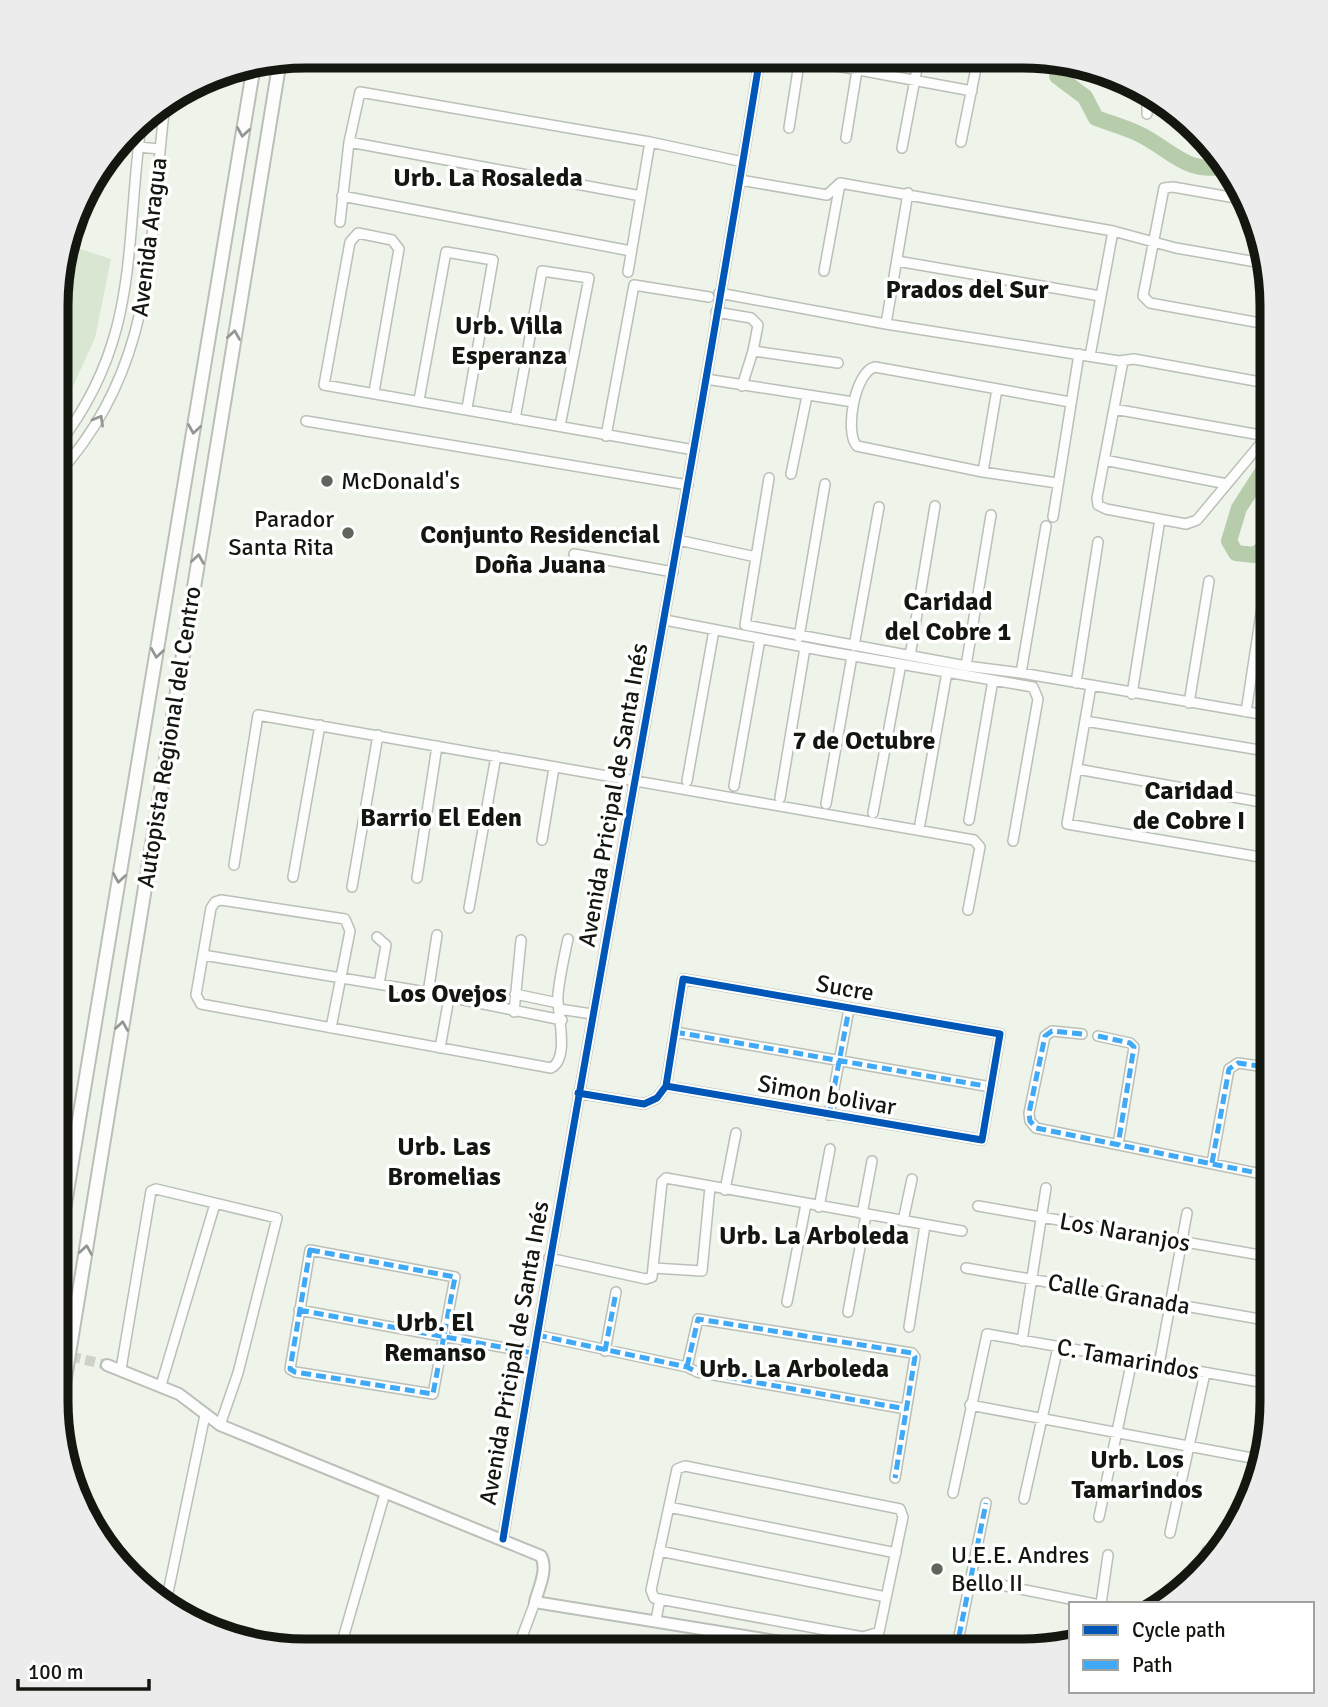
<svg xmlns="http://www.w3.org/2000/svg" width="1328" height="1707" font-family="Signika,sans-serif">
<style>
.green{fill:#d9e6d1}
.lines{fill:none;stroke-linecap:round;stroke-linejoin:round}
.river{stroke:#b7ccab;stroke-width:16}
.major-tunnel{stroke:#cdd3c9;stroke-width:10;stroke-dasharray:10 5;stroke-linecap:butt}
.minor-casing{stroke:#babfb7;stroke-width:12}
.major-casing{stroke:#babfb7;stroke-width:14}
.highway-casing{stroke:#babfb7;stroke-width:16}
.minor{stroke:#fcfdfc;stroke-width:9}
.major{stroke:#fcfdfc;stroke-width:10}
.highway{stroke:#fcfdfc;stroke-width:12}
.quiet{stroke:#3fa9f5;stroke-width:5;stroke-dasharray:10 5;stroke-linecap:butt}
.cycleway-casing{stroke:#fff;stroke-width:11}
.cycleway{stroke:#0057b8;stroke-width:7}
.oneway{stroke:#939692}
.poi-dot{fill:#60645c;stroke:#fff;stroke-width:2.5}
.labels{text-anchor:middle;stroke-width:7;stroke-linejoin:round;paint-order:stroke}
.street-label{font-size:24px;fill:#131710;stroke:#fff}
.poi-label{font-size:24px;fill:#131710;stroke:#fff;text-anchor:start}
.neighbourhood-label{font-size:26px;font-weight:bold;fill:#131710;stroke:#fff}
.rim{fill:none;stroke:#131710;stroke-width:9}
</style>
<rect width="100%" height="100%" fill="#eef4ea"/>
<path class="green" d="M68,245L111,259L95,338L69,395L58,391V273Z"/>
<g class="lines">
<path class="river" d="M1069,64L1057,76L1085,97L1096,118C1110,123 1124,127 1137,133C1168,147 1184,173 1221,167
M1272,543L1254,555L1236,553L1229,541L1239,508L1272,457"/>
<path class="major-tunnel" d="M56,1353L107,1365"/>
<g class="minor-casing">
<path id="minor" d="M789,57L972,91
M1147,114V93
M789,128L800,57
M846,138L859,58
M349,142L641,196
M961,142L978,58
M138,147L160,149
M902,148L919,58
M740,180L827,195L840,183L1113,231L1176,248L1262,263
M908,193L886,324L1119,361L1134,359L1272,384
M342,196L631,251
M1247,200L1173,187L1164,188L1143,296L1150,303L1272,325
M340,222L349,142L360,92L650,142L743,162
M897,261L1100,296
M824,271L840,184
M628,272L650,142
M719,293L886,324
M716,312L751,318L758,325L753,351
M1090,356L1113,231
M1123,361L1097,498L1098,505L1106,509L1186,524L1197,520L1272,430
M706,379L853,402
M742,386L753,351L838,363
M374,392L399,249L392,240L358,233L350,242L324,385L694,450
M419,400L446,252L493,260L467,408
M1114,409L1266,436
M515,419L542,271L589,278L560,426
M306,421L688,485
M606,436L634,285L709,297
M58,445C142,338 124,242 142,118
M1104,460L1227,484
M983,472L997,389
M58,474C158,364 148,242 165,104
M791,474L807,396
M769,478L745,625L966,666
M1057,483L983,472L857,446C844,433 855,371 875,367L1070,402
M991,515L966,666L1021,673L1272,716
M1053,517L1079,354
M678,540L756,557
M574,554L673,572
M665,620L825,651L1033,687L1038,699L1013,841
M799,637L825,484
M854,646L879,507
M910,656L935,506
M1021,673L1046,526
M1076,683L1098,542
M1091,686L1067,824L1272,859
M1132,694L1160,519
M1189,703L1209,581
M1246,712L1268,568
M1085,721L1272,752
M1077,769L1272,804
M687,781L714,630
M734,786L760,639
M780,798L805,648
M826,804L852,656
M873,813L901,664
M969,820L993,680
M920,824L947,672
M542,840L554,768
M234,865L258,715L974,840L980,847L968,910
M293,877L320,725
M417,878L437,746
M352,887L378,735
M469,908L496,756
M377,937L386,945L379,984
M203,955L414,990L562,1020
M428,993L437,935
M515,994L558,1003
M559,1009L592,1014
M514,1012L521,940
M331,1028L350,931L345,919L221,900L215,902L211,908L196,995L201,1004L551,1068C571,1058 556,1011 558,994C560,976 564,957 568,939
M675,1032L991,1087
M1082,1034L1052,1031L1045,1036L1029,1113L1030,1121L1036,1128L1272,1176
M1098,1036L1130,1043L1134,1047L1118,1145
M440,1048L449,998
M578,1093L644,1104L657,1098L666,1086L683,979L1000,1034L982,1140L666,1086
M829,1115L849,1009
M1212,1163L1229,1069L1238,1063L1266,1067
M725,1190L736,1133
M978,1206L1272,1257
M819,1207L830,1149
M862,1214L872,1161
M903,1221L912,1179
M310,1250L455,1277L433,1394L295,1372L290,1369Z
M549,1258L646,1279L652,1277L662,1182L666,1178L962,1231
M654,1268L702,1271L710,1187
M966,1268L1271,1321
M787,1302L806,1204
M299,1310L533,1353
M848,1312L866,1215
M909,1327L925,1225
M537,1335L687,1367L697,1372L906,1409
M1022,1341L1046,1188
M605,1351L616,1292
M1159,1365L1187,1213
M687,1367L698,1319L912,1353L915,1357L895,1478
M121,1369L151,1191L156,1189L277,1218L238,1373L220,1425
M161,1385L215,1204
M970,1405L1257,1459
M685,1466L900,1509L903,1517L879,1632L863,1637L654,1598L651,1590L677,1469Z
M953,1493L987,1334L1271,1384
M1024,1499L1058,1347
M669,1507L896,1553
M1099,1517L1132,1360
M1170,1533L1205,1373
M503,1539C584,1044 680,552 760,57
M659,1551L886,1597
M1205,1561L1207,1551
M971,1579L1095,1604
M1101,1604L1108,1555
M165,1607L205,1415
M656,1620L660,1599
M340,1649L385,1493
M517,1650L535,1602
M956,1651L986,1503"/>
</g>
<g class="major-casing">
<path id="major" d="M107,1365L179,1394L220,1425L541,1556C548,1570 539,1587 535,1602L831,1650"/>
</g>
<g class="highway-casing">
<path id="highway" d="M56,1258L254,65
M59,1415L280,60"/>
</g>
<use href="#minor" class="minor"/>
<use href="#major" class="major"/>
<use href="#highway" class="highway"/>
<path class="quiet" d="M675,1032L991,1087
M1082,1034L1052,1031L1045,1036L1029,1113L1030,1121L1036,1128L1272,1176
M1098,1036L1130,1043L1134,1047L1118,1145
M829,1115L849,1009
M1212,1163L1229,1069L1238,1063L1266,1067
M310,1250L455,1277L433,1394L295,1372L290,1369Z
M299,1310L533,1353
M537,1335L687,1367L697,1372L906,1409
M605,1351L616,1292
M687,1367L698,1319L912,1353L915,1357L895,1478
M956,1651L986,1503"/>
<g class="cycleway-casing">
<path id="cycleway" d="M578,1093L644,1104L657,1098L666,1086L683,979L1000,1034L982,1140L666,1086
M503,1539C584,1044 680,552 760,57"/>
</g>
<use href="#cycleway" class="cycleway"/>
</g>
<defs><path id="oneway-chevron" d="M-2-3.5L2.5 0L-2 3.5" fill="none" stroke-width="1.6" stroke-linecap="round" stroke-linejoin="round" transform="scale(1.75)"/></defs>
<g class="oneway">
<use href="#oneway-chevron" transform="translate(243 132) rotate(99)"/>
<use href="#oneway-chevron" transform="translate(234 335) rotate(-81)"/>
<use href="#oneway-chevron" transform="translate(99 420) rotate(-60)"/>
<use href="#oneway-chevron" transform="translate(194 429) rotate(99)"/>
<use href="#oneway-chevron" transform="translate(198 559) rotate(-81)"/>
<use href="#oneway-chevron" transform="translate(157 653) rotate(99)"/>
<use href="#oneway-chevron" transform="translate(119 878) rotate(99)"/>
<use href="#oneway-chevron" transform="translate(122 1026) rotate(-81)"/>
<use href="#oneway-chevron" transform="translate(86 1250) rotate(-81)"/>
</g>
<g class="poi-dot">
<circle cx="327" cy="481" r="7"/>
<circle cx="348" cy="533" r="7"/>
<circle cx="937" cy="1569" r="7"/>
</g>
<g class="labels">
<g class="street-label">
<text transform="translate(149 237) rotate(-83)" y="8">Avenida Aragua</text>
<text transform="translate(169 737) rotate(-81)" y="8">Autopista Regional del Centro</text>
<text transform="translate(613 795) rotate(-80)" y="8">Avenida Pricipal de Santa Inés</text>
<text transform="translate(845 988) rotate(10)" y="8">Sucre</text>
<text transform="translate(827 1095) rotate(10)" y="8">Simon bolivar</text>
<text transform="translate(1125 1232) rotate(10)" y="8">Los Naranjos</text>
<text transform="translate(1119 1294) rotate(10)" y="8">Calle Granada</text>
<text transform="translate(514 1353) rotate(-80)" y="8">Avenida Pricipal de Santa Inés</text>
<text transform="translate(1128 1359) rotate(10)" y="8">C. Tamarindos</text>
</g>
<g class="poi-label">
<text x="341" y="489">McDonald's</text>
<text x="334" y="527" text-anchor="end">Parador<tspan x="334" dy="28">Santa Rita</tspan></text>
<text x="951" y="1563">U.E.E. Andres<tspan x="951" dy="28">Bello II</tspan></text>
</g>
<g class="neighbourhood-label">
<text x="488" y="186">Urb. La Rosaleda</text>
<text x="967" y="298">Prados del Sur</text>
<text x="509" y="334">Urb. Villa<tspan x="509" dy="30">Esperanza</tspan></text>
<text x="540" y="543">Conjunto Residencial<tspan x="540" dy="30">Doña Juana</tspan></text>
<text x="948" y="610">Caridad<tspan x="948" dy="30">del Cobre 1</tspan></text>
<text x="864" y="749">7 de Octubre</text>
<text x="1189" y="799">Caridad<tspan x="1189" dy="30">de Cobre I</tspan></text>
<text x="441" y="826">Barrio El Eden</text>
<text x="447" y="1002">Los Ovejos</text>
<text x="444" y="1155">Urb. Las<tspan x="444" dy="30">Bromelias</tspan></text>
<text x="814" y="1244">Urb. La Arboleda</text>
<text x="435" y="1331">Urb. El<tspan x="435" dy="30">Remanso</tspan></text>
<text x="794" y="1377">Urb. La Arboleda</text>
<text x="1137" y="1468">Urb. Los<tspan x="1137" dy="30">Tamarindos</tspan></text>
</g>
</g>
<path d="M0 0H1328V1707H0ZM306 68H1022A238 238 0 0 1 1260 306V1401A238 238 0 0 1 1022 1639H306A238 238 0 0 1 68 1401V306A238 238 0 0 1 306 68Z" fill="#ececec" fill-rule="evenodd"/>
<path class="rim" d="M306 68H1022A238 238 0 0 1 1260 306V1401A238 238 0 0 1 1022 1639H306A238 238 0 0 1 68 1401V306A238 238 0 0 1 306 68Z"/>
<rect x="1069" y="1602" width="245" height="91" fill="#ffffff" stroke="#a1a29f" stroke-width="2"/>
<rect x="1083" y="1625" width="35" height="10" fill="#0057b8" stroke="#a1a29f" stroke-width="2"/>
<text x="1132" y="1637" font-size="21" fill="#131710">Cycle path</text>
<rect x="1083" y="1660" width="35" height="10" fill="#3fa9f5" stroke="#a1a29f" stroke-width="2"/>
<text x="1132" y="1672" font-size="21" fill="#131710">Path</text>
<path d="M18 1679v10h131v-10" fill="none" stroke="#131710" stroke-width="3.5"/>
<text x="28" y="1679" font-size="21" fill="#131710" stroke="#ffffff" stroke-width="5" paint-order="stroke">100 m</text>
</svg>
